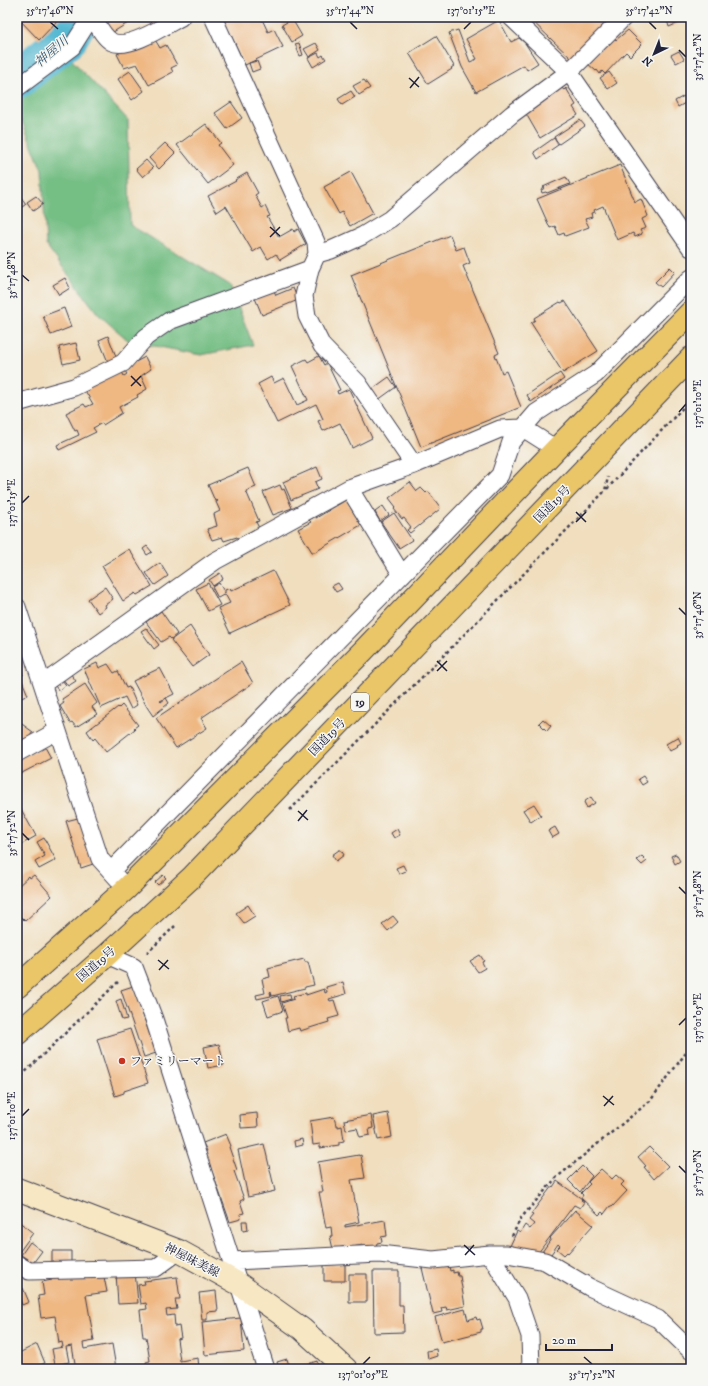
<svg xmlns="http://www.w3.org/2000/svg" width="708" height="1386" font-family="'IM FELL DW Pica','Noto Serif JP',serif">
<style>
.forest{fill:#74be84;stroke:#4b7060}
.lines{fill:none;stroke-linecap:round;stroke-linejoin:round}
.river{stroke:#53b7d1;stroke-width:40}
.building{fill:#efb782}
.minor-casing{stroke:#413e4f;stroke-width:19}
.secondary-casing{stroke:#413e4f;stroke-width:24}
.trunk-casing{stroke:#413e4f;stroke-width:24}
.path{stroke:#413e4f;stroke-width:2.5;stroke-dasharray:3 3;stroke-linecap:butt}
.minor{stroke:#fff;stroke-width:17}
.secondary{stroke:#f7e8c3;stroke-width:22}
.trunk{stroke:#eac669;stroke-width:22}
.ticks{fill:none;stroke:#22223b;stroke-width:1.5}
.poi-dot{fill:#c8321e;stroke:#f6f6f2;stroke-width:1.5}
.labels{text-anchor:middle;stroke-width:3;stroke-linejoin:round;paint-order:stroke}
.shield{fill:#f6f6f2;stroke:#626272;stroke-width:1}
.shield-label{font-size:11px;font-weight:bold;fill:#22223b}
.street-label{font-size:12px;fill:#22223b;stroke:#f6f6f2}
.poi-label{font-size:12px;fill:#22223b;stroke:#f6f6f2;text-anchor:start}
.water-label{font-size:13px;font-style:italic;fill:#335670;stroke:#f6f6f2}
.neatline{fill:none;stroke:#22223b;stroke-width:1.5}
.ticks-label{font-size:10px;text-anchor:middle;fill:#22223b}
</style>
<rect width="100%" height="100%" fill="#f6f6f2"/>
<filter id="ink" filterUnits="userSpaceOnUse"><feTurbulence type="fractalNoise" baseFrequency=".025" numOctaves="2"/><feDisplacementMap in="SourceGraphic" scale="8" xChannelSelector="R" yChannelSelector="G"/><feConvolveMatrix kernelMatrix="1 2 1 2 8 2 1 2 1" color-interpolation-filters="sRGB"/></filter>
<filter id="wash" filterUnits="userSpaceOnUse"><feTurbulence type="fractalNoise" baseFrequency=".012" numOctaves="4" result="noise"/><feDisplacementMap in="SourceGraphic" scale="16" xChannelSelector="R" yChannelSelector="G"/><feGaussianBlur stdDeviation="0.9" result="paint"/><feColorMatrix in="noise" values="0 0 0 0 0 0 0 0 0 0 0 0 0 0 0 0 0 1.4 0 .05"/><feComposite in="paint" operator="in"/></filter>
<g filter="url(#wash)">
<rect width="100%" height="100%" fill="#f0debe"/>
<path class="forest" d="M71,59L128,120L130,225L230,285L253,345L201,355L129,341L98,314L46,245L42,170L17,109V97Z"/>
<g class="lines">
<path class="river" d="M19,78L67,39L80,17"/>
</g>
<g id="blocks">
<path class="building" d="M17,17H61L39,40Z
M99,17H129L131,21L110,34Z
M147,17H171L154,28Z
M217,17H261L268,32L274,29L283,47L245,65L226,25Z
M528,17H615L574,61Z
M674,17H681L683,21L669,27L667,20Z
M292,19L302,36L292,42L282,25Z
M499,20L511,42L519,38L525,43L538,63L527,70L524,65L476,92L462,67L449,33L458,30L470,62L477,59L466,39Z
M628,30L642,44L630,56L626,52L605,74L602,71L600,74L597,70L596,71L587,63L613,36L616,40Z
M436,36L454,66L451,68L452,69L428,84L409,53Z
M154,38L160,48L166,45L177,65L171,68L173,72L149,85L137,64L124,68L117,54Z
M299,43L303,55L300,56L295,44Z
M316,43L320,50L309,57L304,49Z
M679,51L684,59L676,63L671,55Z
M318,53L320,57L323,55L326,59L313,67L308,58Z
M257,61L260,69L252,72L249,63Z
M130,71L144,91L132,100L118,79Z
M609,72L617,83L608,89L600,78Z
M364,80L370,88L359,95L353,86Z
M558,85L564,90L566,88L576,105L573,107L578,115L540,138L525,112Z
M351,91L355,97L342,105L338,99Z
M684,96L687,102L678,107L675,101Z
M231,102L242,118L227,129L215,113Z
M580,120L585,126L559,144L554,137Z
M206,124L221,143L218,145L233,165L208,184L177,145Z
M554,138L558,145L538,159L534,152Z
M165,143L175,153L159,169L149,158Z
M146,160L153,168L143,177L136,169Z
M620,165L635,202L641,199L648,216L642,219L646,228L640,230L642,234L635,237L633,233L617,240L603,206L594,210L595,212L591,213L592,217L585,219L589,227L565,236L564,233L559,235L555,226L550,228L537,199Z
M351,172L373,213L350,226L342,212L339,214L324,187Z
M247,173L258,193L255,195L262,208L265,206L270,216L267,217L279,237L293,229L294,232L298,229L306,244L280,260L276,254L268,259L261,247L253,252L226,206L217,212L208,196L236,181L235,180Z
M566,177L570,184L547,193L546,192L542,193L541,190L545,188L543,187Z
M17,192L26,204L17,211Z
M36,196L43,204L33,211L27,202Z
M450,235L456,250L464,247L470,263L463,266L499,353L495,355L502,373L506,371L521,407L421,447L351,275Z
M670,267L675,272L661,287L655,282Z
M65,278L70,288L59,295L53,285Z
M293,288L298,300L262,315L255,298L274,291L276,295Z
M565,301L598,351L563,373L531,323L535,320L534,318L560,302L561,303Z
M64,308L71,327L51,335L43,316Z
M108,336L117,359L108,362L99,340Z
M76,343L80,360L63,364L59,347Z
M319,356L324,365L327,363L340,390L337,391L338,394L349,389L372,438L352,448L340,423L323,431L318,421L323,419L316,404L277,423L258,384L271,377L274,383L284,378L297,405L308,400L292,366L306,359L308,362Z
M145,357L151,369L141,376L147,389L137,395L138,397L119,407L122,413L103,425L102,423L93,428L96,432L59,450L57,445L79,435L77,430L75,431L66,413L84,404L86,407L93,404L84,389L121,370L124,376L127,374L125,371L130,369L128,366Z
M560,373L564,379L531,402L527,395Z
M389,377L396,387L378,400L371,390Z
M317,467L322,479L315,482L318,489L291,500L283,482Z
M248,468L256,487L246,491L259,521L256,522L259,528L243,535L244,537L238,539L237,537L224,541L222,537L212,540L207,529L217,526L214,514L220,511L216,502L218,501L217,500L215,501L208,485Z
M410,482L417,491L421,488L426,493L428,491L440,507H439L440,509L410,533L407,530L411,527L404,518L402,519L394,509L396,507L389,498Z
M280,485L282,490L284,489L292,508L273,515L263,492Z
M346,500L361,525L315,552H312L298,529L311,522L309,520L316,516V518Z
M383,506L389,515L380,521L375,512Z
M394,513L412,540L399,548L381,522Z
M147,546L152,552L147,555L143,549Z
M129,549L152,586L137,595L135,593L123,601L102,566Z
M160,563L168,576L155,585L146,573Z
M273,571L290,605L230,633L218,608L230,603L225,594L218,598L212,587L219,583L225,593V590L230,588L231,591Z
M220,573L223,579L213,586L209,580Z
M208,583L220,605L208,611L196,589Z
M338,583L342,589L336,592L332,586Z
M105,587L113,599L105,605L106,607L98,613L88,599Z
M161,611L177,634L171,639L169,637L161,642L146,622Z
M190,626L209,655L192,667L171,640Z
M146,628L159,645L154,649L141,631Z
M17,660L23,675L20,676L28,695L17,700Z
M241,662L253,683L201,718L207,728L176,748L156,718Z
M97,663L99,668L108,664L114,673L118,671L126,688L129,687L137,705L131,709L125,697L101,708L84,669Z
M160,668L174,694L160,701L161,702L166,698L169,703L153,716L147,707L133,681Z
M70,673L76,681L68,686L63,679Z
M62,680L66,685L59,691L55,686Z
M85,684L97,703L92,707L97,714L76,727L72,722L70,723L60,706L64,703L62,699Z
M122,705L138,725L134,728L135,729L106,752L95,738L93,740L87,731L118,707L119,708Z
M543,719L551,726L547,731L539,723Z
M19,722L33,732L26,741L23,739L18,745H17V726Z
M678,737L681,743L677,745L678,746L670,751L666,744Z
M45,747L51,758L20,774L17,769V758Z
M643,776L647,782L642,785L638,779Z
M591,797L595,803L587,808L584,802Z
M17,802L36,836L17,847Z
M534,804L541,815L531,822L523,810Z
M78,818L93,864L81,868L66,821Z
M555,827L559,834L552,838L548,831Z
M397,829L400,835L394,838L391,833Z
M44,838L56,860L39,869L35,862L45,856L37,842Z
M339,850H341L344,855L336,861L332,855Z
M676,854L680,861L675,864L671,856Z
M642,856L647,861L642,865L637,860Z
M403,865L406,871L399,874L396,868Z
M34,875L52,896L25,921L17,913V889L18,888L17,887L29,876L30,878Z
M163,875L166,878L158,885L155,882Z
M248,905L255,916L244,923L236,913Z
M393,916L398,922L388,931L382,924Z
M480,955L484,961L482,962L485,968L478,972L470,961Z
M304,959L305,962H308L314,985L305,987V988L272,996L271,991L270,992L271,996L257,999L256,995L265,993L262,979L270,977L268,968Z
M343,982L346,994L329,999L330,1001L334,1000L339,1016L328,1019L329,1022L300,1031L299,1028L288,1031L285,1018H287L282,1003L294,999L293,996L306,993V995L324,989L325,993L327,992L326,987Z
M133,986L156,1053L144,1057L121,990Z
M290,994L291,999L281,1002L280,996Z
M278,996L283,1011L268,1016L263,1001Z
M121,999L127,1019L122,1020L116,1001Z
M130,1029L148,1083L124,1091V1093L115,1096L97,1039Z
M219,1044L224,1065L208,1068L204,1047Z
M257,1113L258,1127L241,1128L240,1115Z
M388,1113L392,1137L378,1140L373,1116Z
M371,1115L373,1128L369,1129L370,1135L360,1137L357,1128L346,1130L344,1120Z
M334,1117L336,1125H338V1127L342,1126L344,1141L339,1142V1145L320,1148V1144L313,1145L310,1121Z
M226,1134L231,1146L229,1147L237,1170L234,1171L244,1199L240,1201L244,1213L240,1214L241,1219L230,1222L205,1152L207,1151L203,1143Z
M302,1139L303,1145L295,1147L294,1141Z
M264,1144L275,1191L248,1197L238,1150Z
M649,1147L668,1166L654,1179L644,1167L646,1166L638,1157Z
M359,1155V1156L361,1155L365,1178L351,1180L359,1222L345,1225V1227L385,1220L387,1236L381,1237L382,1242L377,1243L375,1249H364L363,1245L346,1248V1246L333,1249L330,1236H332L331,1227L326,1228L319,1192H323L318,1162Z
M582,1166L592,1176L580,1192L568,1180Z
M601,1169L612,1179L616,1175L624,1182L621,1185L627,1191L612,1207L610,1206L604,1214L602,1212L599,1215L581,1198L583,1195L581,1193L590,1184L588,1182Z
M557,1181L582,1199L581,1200L584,1202L580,1208L574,1205L538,1253L514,1248L510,1246L517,1231L520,1233L525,1225L530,1229L534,1224L529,1220L533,1215L531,1214L552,1186L553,1187Z
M575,1210L593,1225L568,1253L567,1252L564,1255L557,1249L560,1246L558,1244L549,1257L542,1252L551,1239L550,1238Z
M17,1220L33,1233L17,1255Z
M242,1221H247L248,1230L243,1231Z
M30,1242L42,1251L33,1263L21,1255Z
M52,1251H71V1264H52Z
M448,1262L450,1271L453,1270V1273L457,1272L458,1276H460L465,1306L447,1310L446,1307L441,1308L442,1312L433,1314L422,1268Z
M345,1264V1281H324V1265Z
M373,1271H399V1305H403L404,1332L374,1333Z
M103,1272L107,1292L86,1295L94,1341L83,1343L84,1349L112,1344L116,1368L76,1369L72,1346L66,1347L69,1362L55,1365L52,1349L63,1347L62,1342L59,1343L55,1316L41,1318L38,1296L44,1295L42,1282L52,1280L51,1277Z
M135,1272L138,1303L118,1304L116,1273Z
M349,1274H367V1302H349Z
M177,1277L180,1299H175L177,1309L166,1310L167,1316L174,1315L175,1327L179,1326L181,1338L177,1339L180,1361L198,1358L199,1369H147L146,1362L150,1361L146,1337H143L140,1310L147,1309L146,1303L141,1304L138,1285L145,1284L144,1281Z
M23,1288L29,1302L22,1305L17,1290Z
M216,1291L218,1311L207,1312V1320H202L199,1293Z
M465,1309L468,1320L476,1317L477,1320L480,1319L483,1329H481V1332L442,1342L435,1317Z
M241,1318L244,1351L205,1355L202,1322Z
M37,1344L45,1363L32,1369H17V1354Z
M436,1349L437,1356L428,1359L427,1351Z
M287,1359L290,1369H279L277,1362Z
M317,1361L318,1365L321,1364L323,1369H293Z"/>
</g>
</g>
<g filter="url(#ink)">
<use href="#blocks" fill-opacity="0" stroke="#413e4f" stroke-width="1"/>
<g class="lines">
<g class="minor-casing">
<path id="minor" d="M93,17C98,25 103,37 112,42C129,50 166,25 181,17
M213,17L316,242L317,254L310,269L304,296L307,316L322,346L358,383L414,465
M511,17L569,72L691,248
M17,88L72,47L91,17
M317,254L331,250L362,236L390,219L512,114L569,72L624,17
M17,403L74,387L123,363L146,337L169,321L310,269
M349,488L402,575
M17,607L100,859L118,879
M43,684L215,561L349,488L414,465L500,429L523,428L556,449
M17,753L57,731
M111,871L500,475L511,442L536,413L596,374L691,278
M107,955L134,967L154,1019L266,1369
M490,1254L517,1298L530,1336L531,1369
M232,1261L379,1254L433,1260L490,1254H507L545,1261L589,1287L658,1319L691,1351
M17,1264L29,1271L156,1268L179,1251"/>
</g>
<g class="secondary-casing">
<path id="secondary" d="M17,1189L179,1251L239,1284L302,1329L346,1369"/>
</g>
<g class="trunk-casing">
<path id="trunk" d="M17,987L127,888L364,650L556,449L691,312
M17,1034L107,955L192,877L691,358"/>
</g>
<path class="path" d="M607,489L691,399
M290,810L447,652L605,491L608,477
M147,953L175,926
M17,1080L118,982
M512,1236L521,1218L556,1178L650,1101L691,1046"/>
<use href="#minor" class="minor"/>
<use href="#secondary" class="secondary"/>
<use href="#trunk" class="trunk"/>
</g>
</g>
<path class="ticks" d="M50,22L58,29M350,22L357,29M649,22L656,29M464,29L471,22M679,50L686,57M409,78L419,87M410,88L419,77M270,227L280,236M270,237L280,227M22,275L29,281M131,376L141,386M131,386L141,376M679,412L686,404M22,503L29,496M576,512L586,522M576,522L586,512M679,608L686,615M437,661L447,671M437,671L447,661M298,811L308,820M298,821L307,810M22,833L29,840M679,887L686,894M158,960L169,969M159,970L168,960M679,1025L686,1018M603,1096L614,1105M604,1106L613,1096M22,1116L29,1109M679,1166L686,1173M464,1245L475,1255M465,1255L474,1245M584,1357L592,1364M363,1364L370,1357"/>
<circle class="poi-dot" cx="122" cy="1061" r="4"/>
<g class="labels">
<rect class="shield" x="351" y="693" width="18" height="18" rx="3"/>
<g class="shield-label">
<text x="360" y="706">19</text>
</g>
<g class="street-label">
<text transform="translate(552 504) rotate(-46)" y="4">国道19号</text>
<text transform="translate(327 737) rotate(-46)" y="4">国道19号</text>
<text transform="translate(96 964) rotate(-41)" y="4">国道19号</text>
<text transform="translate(192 1260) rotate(27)" y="4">神屋味美線</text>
</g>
<g class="poi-label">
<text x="130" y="1065">ファミリーマート</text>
</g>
<g class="water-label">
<text transform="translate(51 51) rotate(-41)" y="5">神屋川</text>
</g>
</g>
<rect width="708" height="1386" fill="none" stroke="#f6f6f2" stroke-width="44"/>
<g transform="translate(654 54) rotate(223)" stroke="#f6f6f2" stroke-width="3" paint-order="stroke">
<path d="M0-3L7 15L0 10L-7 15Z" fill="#22223b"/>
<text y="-6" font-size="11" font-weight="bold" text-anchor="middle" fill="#22223b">N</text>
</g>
<path d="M546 1344v6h66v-6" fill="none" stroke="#22223b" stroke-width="2"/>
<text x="552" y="1344" font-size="12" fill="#22223b" stroke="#f6f6f2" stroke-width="3" paint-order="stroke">20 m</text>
<rect x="22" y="22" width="664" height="1342" class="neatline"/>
<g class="ticks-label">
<text x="50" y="14">35°17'46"N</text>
<text x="350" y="14">35°17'44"N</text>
<text x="471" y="14">137°01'15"E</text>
<text x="649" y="14">35°17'42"N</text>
<text transform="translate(697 57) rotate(-90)" y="4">35°17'42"N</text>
<text transform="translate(11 275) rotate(-90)" y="4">35°17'48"N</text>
<text transform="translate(697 404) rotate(-90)" y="4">137°01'10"E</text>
<text transform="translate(11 503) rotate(-90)" y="4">137°01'15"E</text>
<text transform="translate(697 615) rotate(-90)" y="4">35°17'46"N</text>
<text transform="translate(11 833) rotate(-90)" y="4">35°17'52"N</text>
<text transform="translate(697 894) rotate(-90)" y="4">35°17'48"N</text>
<text transform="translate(697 1018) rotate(-90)" y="4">137°01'05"E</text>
<text transform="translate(11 1116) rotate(-90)" y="4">137°01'10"E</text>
<text transform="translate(697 1173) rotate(-90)" y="4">35°17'50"N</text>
<text x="363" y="1378">137°01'05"E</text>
<text x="592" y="1378">35°17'52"N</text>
</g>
</svg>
